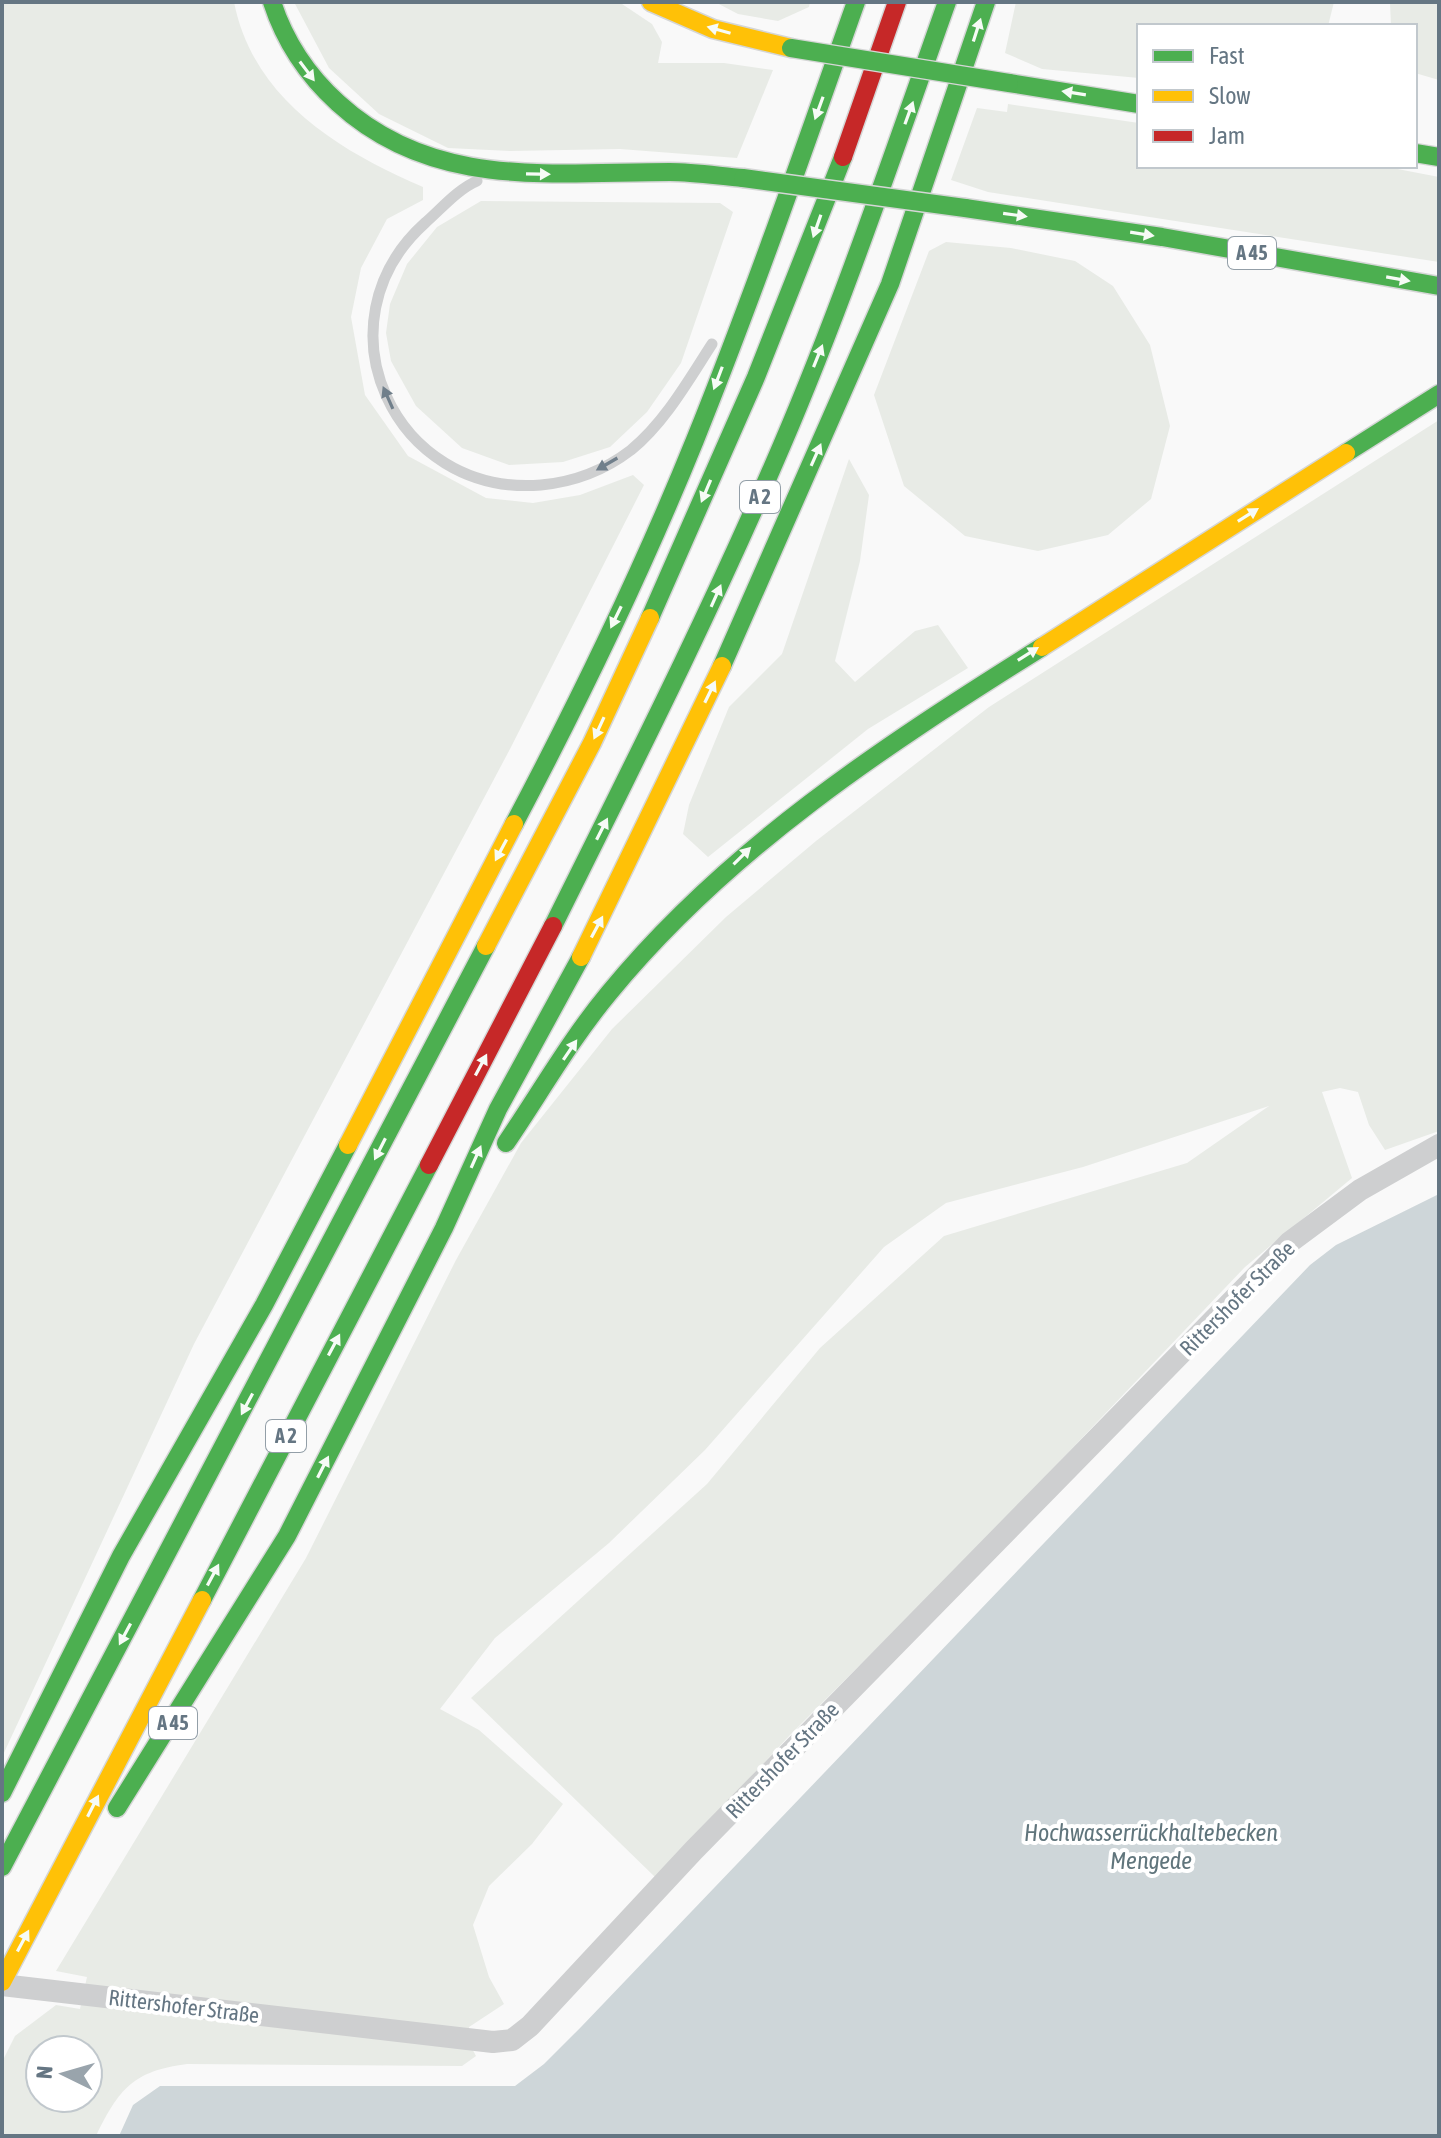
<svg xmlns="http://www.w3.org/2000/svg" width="1441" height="2138" font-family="'Asap Condensed',sans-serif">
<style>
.green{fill:#e8ebe6;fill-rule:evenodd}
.water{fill:#ced6d9}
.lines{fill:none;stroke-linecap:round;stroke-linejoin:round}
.fast-casing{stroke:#d5d6d6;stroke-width:21}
.slow-casing{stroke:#d5d6d6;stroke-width:21}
.jam-casing{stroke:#d5d6d6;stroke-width:21}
.lane{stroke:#cecfd0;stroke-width:11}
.street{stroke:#cecfd0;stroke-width:22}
.fast{stroke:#4caf50;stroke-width:18}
.slow{stroke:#ffc107;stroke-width:18}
.jam{stroke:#c62828;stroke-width:18}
.fast-bridge-casing{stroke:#d5d6d6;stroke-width:21;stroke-linecap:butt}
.fast-bridge{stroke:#4caf50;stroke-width:18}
.oneway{fill:#f6fbf6}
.oneway2{fill:#707f8b}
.labels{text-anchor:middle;stroke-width:8;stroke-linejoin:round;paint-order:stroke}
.shield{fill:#fff;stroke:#939fa8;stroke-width:2}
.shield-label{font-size:20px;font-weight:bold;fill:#657683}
.street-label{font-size:22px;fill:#657683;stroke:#fff}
.water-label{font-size:24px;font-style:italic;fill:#60757c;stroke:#fff}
</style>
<rect width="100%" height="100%" fill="#f9f9f9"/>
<path class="green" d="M2,2H234C253,99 339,151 423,187V200L387,219L361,268L351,317L365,395L408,456L486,498L533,503L580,495L633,475L644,485L510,749L194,1344L2,1757Z
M294,2H619L652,24L662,42L658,63H724L773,70L737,158L620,149L510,151L448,148L379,114L329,68Z
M715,2H810L809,7L778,21L738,14Z
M1016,2H1334L1328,26H1139V78L1042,69L1005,53Z
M1439,2V80L1415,73V26H1391L1390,3Z
M1008,104L1139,123V166H1382L1439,177V262L988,192L951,180L977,108L1007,112Z
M481,201L720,203L733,212L681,363L647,412L610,447L563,462L509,465L462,448L416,406L391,361L386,333L390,304L407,264L437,227Z
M946,242L1011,248L1075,261L1113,286L1150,345L1170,426L1151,499L1108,535L1038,551L965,536L904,486L874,395L929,251Z
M1439,420V1131L1385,1150L1369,1125L1358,1092L1340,1088L1322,1092L1352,1178L1245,1267L982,1543L790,1735L656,1878L471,1698L707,1484L820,1348L944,1236L1187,1163L1269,1106L1083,1167L946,1203L884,1247L705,1450L609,1543L495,1638L440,1709L479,1730L563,1804L532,1844L489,1886L473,1925L489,1977L504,2004L469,2027L468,2041L476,2056L462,2066L187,2064C133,2071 119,2089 96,2136H2V2062L15,2036L56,2005L80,2009L87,1977L56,1971L306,1558L456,1260L521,1143L612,1029L726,917L816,841L989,707ZM40,2050H88V2098H40Z
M849,459L869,495L860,561L835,661L855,682L915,631L938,625L968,668L868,729L708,857L683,834L689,805L729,707L782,654Z"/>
<path class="water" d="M1439,1194V2136H119L133,2105L160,2086H515L544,2064L581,2027L1310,1265L1336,1245Z"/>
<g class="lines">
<g class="fast-casing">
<path id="fast" d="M272,2C285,42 307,75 338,103C433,190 551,172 670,172C694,172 719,176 743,178
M1009,83L1139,104
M1415,153L1439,157
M965,208L1162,237L1439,286
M1346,453L1439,394
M650,618L756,377L843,157
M722,666L890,284L986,2
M514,824C580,699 642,571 695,440C753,296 804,149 856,2
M553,926C632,767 712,609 782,445C844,300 894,151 947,2
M506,1143C540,1093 570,1040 609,993C728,848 884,746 1042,647
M202,1600L429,1165
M2,1793L121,1556L264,1305L348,1145
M117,1808L287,1536L444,1228L498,1109L581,957
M2,1867L486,946"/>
</g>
<g class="slow-casing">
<path id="slow" d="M651,2L713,29L791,48
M1042,647L1346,453
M486,946L592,743L650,618
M581,957L722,666
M348,1145L514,824
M2,1982L202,1600"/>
</g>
<g class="jam-casing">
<path id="jam" d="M843,157L897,2
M429,1165L553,926"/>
</g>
<path class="lane" d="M477,181C458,189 441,209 425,223C314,323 394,497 541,485C573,482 605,470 631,450C665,422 688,381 712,344"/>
<path class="street" d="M2,1985L493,2042L512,2040L530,2026L694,1850L1290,1242L1360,1190L1439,1145"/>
<use href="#fast" class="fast"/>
<use href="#slow" class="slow"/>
<use href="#jam" class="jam"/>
<g class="fast-bridge-casing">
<path id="fast-bridge" d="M791,48L1009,83
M743,178L965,208"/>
</g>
<use href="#fast-bridge" class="fast-bridge"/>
</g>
<defs><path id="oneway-solid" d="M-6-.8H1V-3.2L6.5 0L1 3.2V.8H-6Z" transform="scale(2)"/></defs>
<g class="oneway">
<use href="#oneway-solid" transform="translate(719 30) rotate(-164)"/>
<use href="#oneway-solid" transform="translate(977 30) rotate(-72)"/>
<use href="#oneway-solid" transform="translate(307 71) rotate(53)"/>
<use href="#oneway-solid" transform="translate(1074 93) rotate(-171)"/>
<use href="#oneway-solid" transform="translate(819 108) rotate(110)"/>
<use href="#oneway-solid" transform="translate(909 113) rotate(-70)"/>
<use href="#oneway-solid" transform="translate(538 174) rotate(1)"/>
<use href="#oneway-solid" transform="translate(1015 215) rotate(8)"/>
<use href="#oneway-solid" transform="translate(817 226) rotate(109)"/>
<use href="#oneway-solid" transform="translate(1142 234) rotate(9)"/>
<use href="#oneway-solid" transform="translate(1398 279) rotate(10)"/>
<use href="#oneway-solid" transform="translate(818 356) rotate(-68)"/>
<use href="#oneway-solid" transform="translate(718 378) rotate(111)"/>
<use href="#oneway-solid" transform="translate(816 455) rotate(-66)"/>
<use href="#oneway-solid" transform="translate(706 491) rotate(113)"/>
<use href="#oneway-solid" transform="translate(1248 515) rotate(-32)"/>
<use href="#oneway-solid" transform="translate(716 596) rotate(-66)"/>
<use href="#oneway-solid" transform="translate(616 617) rotate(116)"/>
<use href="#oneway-solid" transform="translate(1028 654) rotate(-32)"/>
<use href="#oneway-solid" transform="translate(710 692) rotate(-64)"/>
<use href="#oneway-solid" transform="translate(599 728) rotate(115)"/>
<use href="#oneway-solid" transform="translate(602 829) rotate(-63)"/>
<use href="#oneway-solid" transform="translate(501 850) rotate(118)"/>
<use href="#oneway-solid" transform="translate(742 856) rotate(-45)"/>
<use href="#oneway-solid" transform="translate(597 927) rotate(-62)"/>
<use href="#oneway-solid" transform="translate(570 1050) rotate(-56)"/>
<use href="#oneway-solid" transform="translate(481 1065) rotate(-62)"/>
<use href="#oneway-solid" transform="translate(380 1149) rotate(117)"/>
<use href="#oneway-solid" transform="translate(476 1157) rotate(-66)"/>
<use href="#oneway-solid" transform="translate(334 1345) rotate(-62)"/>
<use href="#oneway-solid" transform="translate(247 1404) rotate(118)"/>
<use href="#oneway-solid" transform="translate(323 1467) rotate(-63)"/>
<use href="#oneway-solid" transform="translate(213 1575) rotate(-62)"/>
<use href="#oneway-solid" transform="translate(125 1634) rotate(118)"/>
<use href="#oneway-solid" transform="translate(93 1806) rotate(-63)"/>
<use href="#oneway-solid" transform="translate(23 1941) rotate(-62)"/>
</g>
<g class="oneway2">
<use href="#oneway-solid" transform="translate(388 398) rotate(-114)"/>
<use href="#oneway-solid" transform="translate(607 464) rotate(150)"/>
</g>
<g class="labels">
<g class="shield">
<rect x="1228" y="237" width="48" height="32" rx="6"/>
<rect x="740" y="481" width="40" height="32" rx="6"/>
<rect x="266" y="1420" width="40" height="32" rx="6"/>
<rect x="149" y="1707" width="48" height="32" rx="6"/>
</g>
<g class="shield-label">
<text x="1252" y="260">A 45</text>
<text x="760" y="504">A 2</text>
<text x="286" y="1443">A 2</text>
<text x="173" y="1730">A 45</text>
</g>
<g class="street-label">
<text transform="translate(1237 1298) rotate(-45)" y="8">Rittershofer Straße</text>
<text transform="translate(782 1760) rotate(-46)" y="8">Rittershofer Straße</text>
<text transform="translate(184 2006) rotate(7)" y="8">Rittershofer Straße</text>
</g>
<g class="water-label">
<text x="1151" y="1841">Hochwasserrückhaltebecken<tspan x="1151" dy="28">Mengede</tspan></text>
</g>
</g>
<rect width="1441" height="2138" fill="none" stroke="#657683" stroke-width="8"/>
<rect x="1137" y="24" width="280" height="144" fill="#ffffff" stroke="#c1c8cd" stroke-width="2"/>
<rect x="1153" y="50" width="40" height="12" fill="#4caf50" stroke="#c1c8cd" stroke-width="2"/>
<text x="1209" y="64" font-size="24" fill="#657683">Fast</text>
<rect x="1153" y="90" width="40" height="12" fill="#ffc107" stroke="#c1c8cd" stroke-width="2"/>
<text x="1209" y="104" font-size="24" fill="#657683">Slow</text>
<rect x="1153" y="130" width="40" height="12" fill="#c62828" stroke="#c1c8cd" stroke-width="2"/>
<text x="1209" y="144" font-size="24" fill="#657683">Jam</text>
<g transform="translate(64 2074) rotate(275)"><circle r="38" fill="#ffffff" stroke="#c1c8cd" stroke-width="2"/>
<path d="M0-6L14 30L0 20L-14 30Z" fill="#99a4ac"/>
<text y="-12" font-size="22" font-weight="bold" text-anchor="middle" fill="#657683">N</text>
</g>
</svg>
